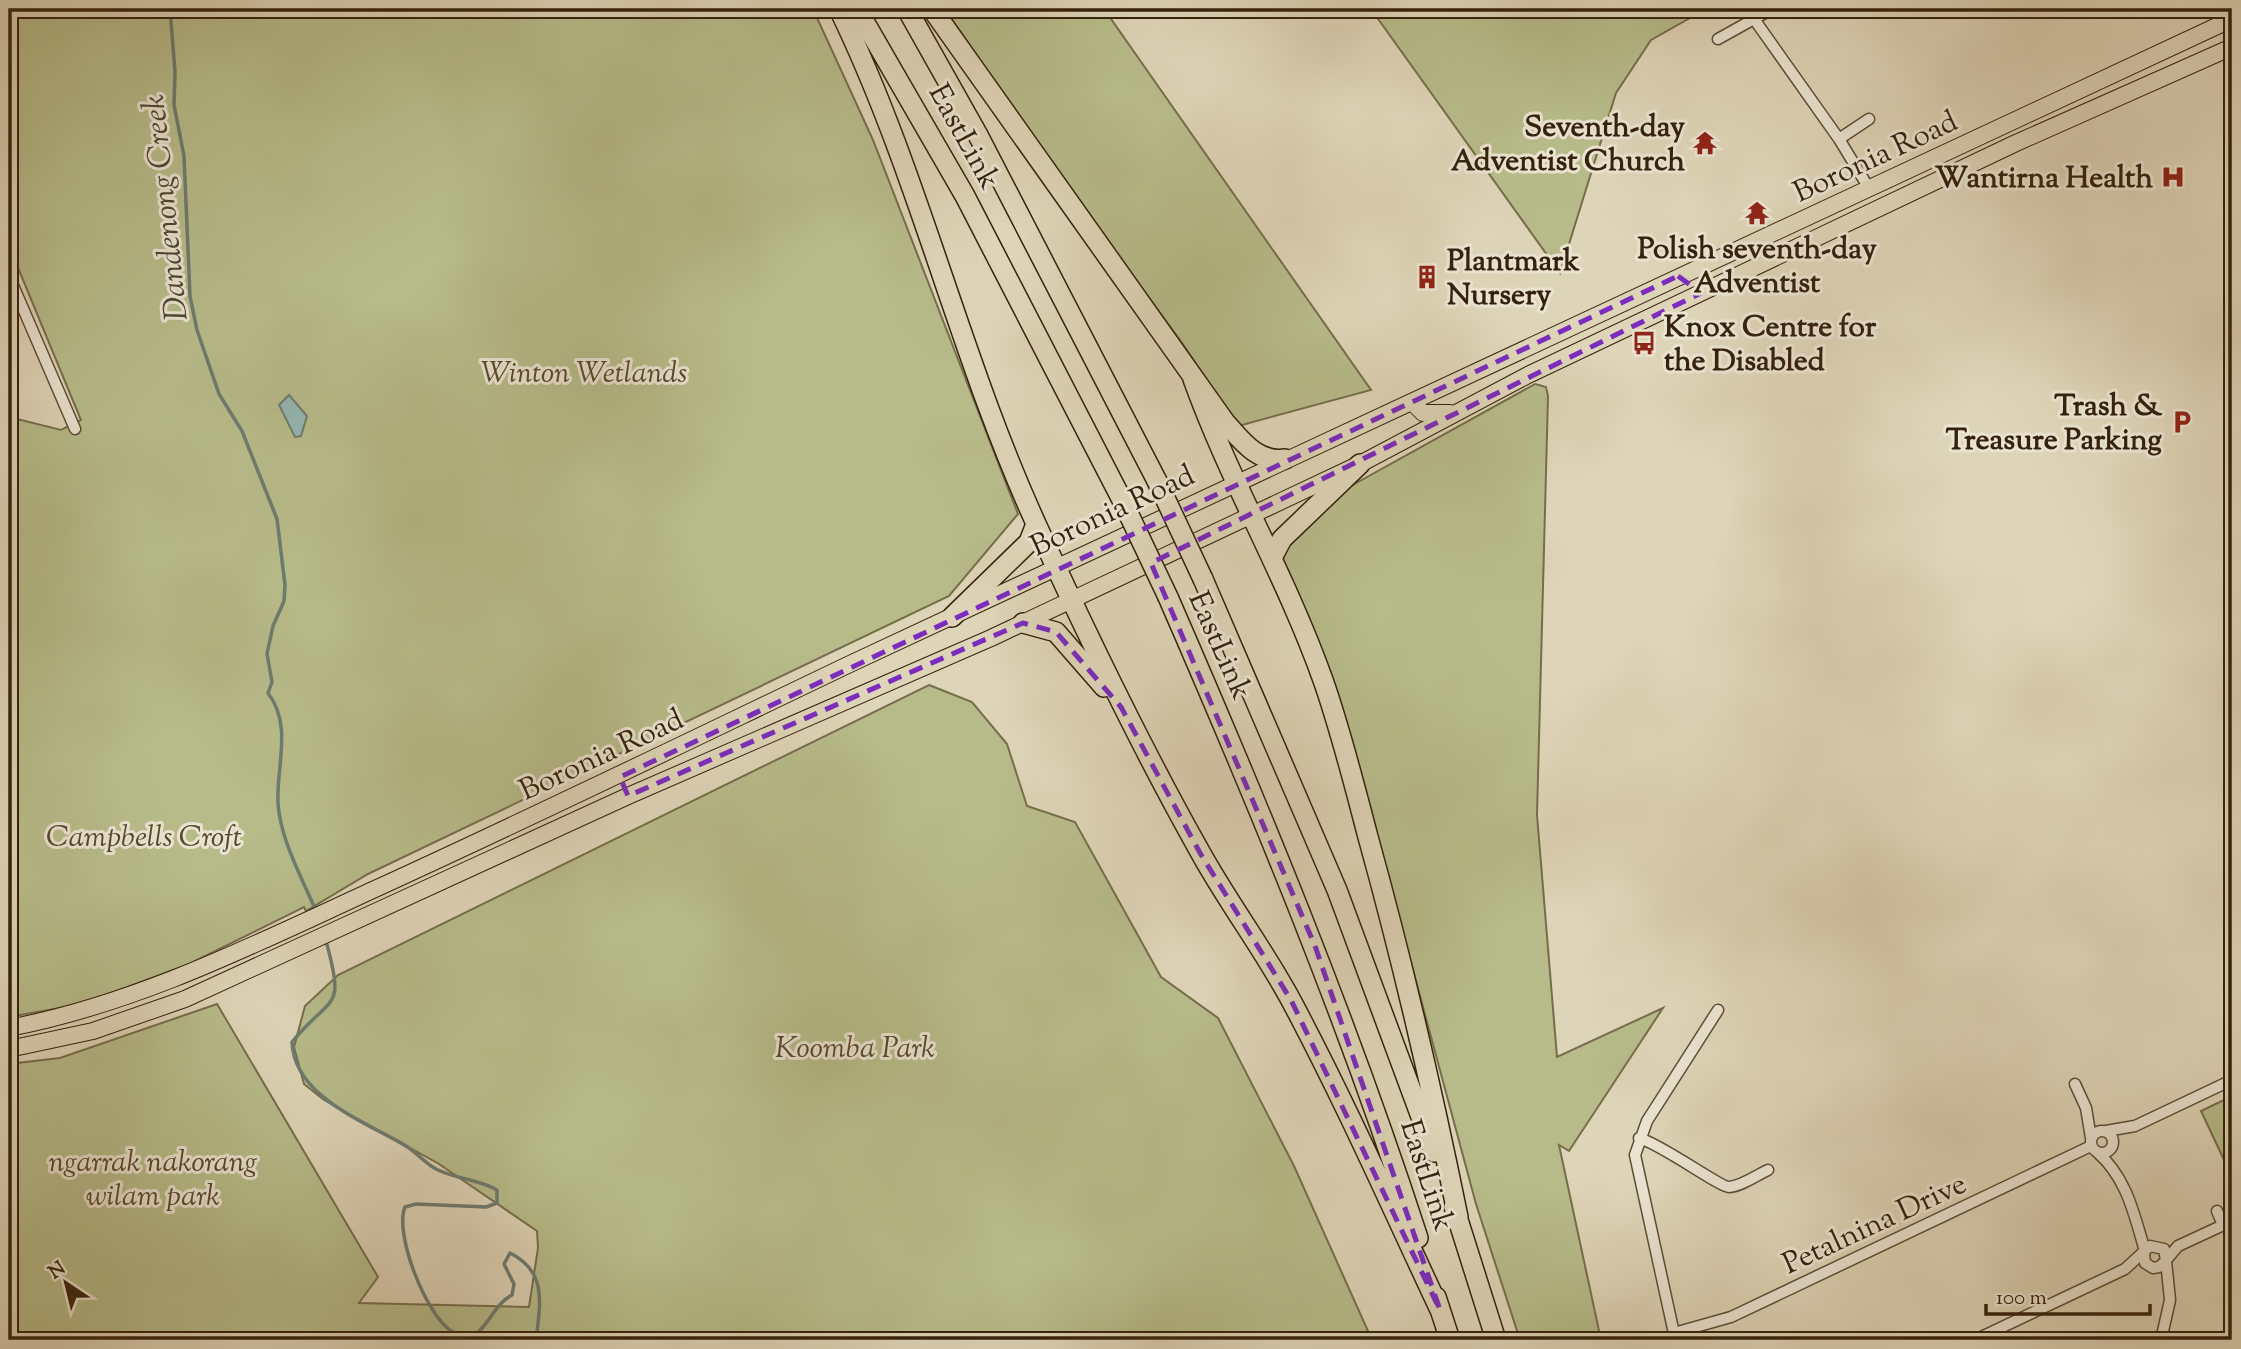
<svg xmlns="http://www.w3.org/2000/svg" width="2241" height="1349" font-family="'Sorts Mill Goudy',serif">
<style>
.green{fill:#b7bb8a;stroke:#766e4b;stroke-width:2}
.water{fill:#94b7b3;stroke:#6e7b70;stroke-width:2}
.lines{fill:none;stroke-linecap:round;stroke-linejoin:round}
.stream{stroke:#6e7b70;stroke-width:3.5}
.street-casing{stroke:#5e4e37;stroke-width:13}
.primary-casing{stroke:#34220c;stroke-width:18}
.highway-casing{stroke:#34220c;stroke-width:22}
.street{stroke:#eae3d0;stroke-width:10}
.primary{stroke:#ded4b7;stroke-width:16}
.highway{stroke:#ded4b7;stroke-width:19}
.highway-bridge-casing{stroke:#34220c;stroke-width:22;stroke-linecap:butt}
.highway-bridge{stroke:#ded4b7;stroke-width:19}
.marked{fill:none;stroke:#7b2cbf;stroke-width:5;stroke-dasharray:14 9;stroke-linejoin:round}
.labels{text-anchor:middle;stroke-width:6;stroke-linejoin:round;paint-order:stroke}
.poi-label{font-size:30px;font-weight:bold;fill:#34220c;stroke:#eae3d0;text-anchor:end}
.street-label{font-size:30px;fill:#34220c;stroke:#eae3d0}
.park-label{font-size:30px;font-style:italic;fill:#55482c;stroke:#eae3d0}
.water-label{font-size:32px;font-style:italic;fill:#4c4736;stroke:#eae3d0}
</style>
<rect width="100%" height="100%" fill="#ded4b7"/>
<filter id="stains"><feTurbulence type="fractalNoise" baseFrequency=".00286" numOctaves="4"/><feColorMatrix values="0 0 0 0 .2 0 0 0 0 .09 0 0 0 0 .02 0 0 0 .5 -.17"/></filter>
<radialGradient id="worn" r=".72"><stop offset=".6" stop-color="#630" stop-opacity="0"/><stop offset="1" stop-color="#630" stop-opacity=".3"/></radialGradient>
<path class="green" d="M9,9H813L873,140L1018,514L949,596L368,874L306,911L304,907L189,964L82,1004L9,1017V417L61,430L81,420L9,246Z
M945,9H1104L1371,390L1238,426L1180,340L1061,179Z
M1371,9H1706L1651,40L1616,93L1560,273Z
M1535,384L1546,387L1548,396L1537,815L1557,1057L1663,1008L1569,1151L1559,1145L1601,1340H1520L1476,1204L1357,762L1317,638L1283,559L1288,544L1340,492Z
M929,685L972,702L1007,744L1027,806L1075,822L1161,977L1218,1018L1294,1166L1372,1340H9V1064L60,1058L217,1004L378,1277L359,1303L529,1307L538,1248L537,1231L439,1164L324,1100L304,1084L294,1047L305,1006L338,975Z
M2232,1096V1177L2201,1111Z"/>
<path class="water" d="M289,395L307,416L301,436L295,437L279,405Z"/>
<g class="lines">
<path class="stream" d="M170,9L175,72L174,105L184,156L190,296L197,330L219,394L242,431L277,519L285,585L284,601L273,626L267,654L272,682L268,693C293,726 276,766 278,803C280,839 302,878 316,911
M326,941C346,1013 332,993 292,1042C294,1097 366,1122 406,1146C417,1153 425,1163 436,1169C455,1179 478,1179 497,1190V1203L486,1207L416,1204L405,1207C394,1233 425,1313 451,1331C456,1334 465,1336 471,1338C489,1327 493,1305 512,1295L514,1284L504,1264L510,1253C548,1272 540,1304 536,1340"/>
<g class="street-casing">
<path id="street" d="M1754,19L1839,139L1870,190
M1718,39L1772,9
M1839,139L1869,119
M9,276L75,429
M2075,1084L2086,1108L2091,1138
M2091 1142a11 11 0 1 1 22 0a11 11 0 1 1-22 0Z
M2106,1131L2135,1126L2232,1080
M1639,1138C1661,1144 1720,1187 1729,1187C1742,1186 1757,1175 1768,1170
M2097,1152C2127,1178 2134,1214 2145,1251
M2217,1211L2223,1225
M2167,1259L2178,1246L2232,1221
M1674,1333L1731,1317L2091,1146
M1675,1338L1635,1155L1647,1121L1718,1010
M1975,1340L2125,1269L2150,1246L2164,1249L2166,1261L2159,1267L2153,1268L2145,1263L2144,1253
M2161,1340L2170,1300L2166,1261"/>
</g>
<g class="primary-casing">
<path id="primary" d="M1412,402L1423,413H1450
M9,1028C139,1003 255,944 375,889C535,816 693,739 852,663C1311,445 1774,237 2232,19
M9,1049L93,1031L185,999L628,796L991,638L1360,464L1528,375L2016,143L2232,47"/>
</g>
<g class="highway-casing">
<path id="highway" d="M839,9C920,176 960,359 1038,528C1088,637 1140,745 1199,850C1228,903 1265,951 1293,1004C1346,1104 1392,1208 1440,1310
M857,9L965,196L1122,500
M907,9L979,137L1157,481
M932,9L1225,422C1241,440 1257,463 1285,459
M1193,379C1230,482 1286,576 1323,680C1341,731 1354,784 1368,837C1403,963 1432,1089 1458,1217
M1272,558L1282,539L1360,464
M1203,579L1337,890L1434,1152
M1168,597C1260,808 1347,1019 1418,1238
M952,617L1029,542L1036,524
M1023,623L1056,632L1104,687
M1454,1207L1496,1340
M1436,1297L1450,1340"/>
</g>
<use href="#street" class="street"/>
<use href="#primary" class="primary"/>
<use href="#highway" class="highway"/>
<g class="highway-bridge-casing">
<path id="highway-bridge" d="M1157,481L1203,579
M1122,500L1168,597"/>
</g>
<use href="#highway-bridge" class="highway-bridge"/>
</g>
<path class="marked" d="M1678,276L1701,293L1151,563L1315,946L1440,1310L1291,1000L1200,853L1121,707L1056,632L1023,623L628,796L620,777Z"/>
<defs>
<g id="temple-bare" transform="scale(1.89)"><path d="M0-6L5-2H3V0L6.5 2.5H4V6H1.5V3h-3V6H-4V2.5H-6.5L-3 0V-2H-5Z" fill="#8f2418" stroke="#eae3d0" stroke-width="2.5" paint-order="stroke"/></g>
<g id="hospital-bare" transform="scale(1.89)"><path d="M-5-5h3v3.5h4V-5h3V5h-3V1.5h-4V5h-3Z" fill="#8f2418" stroke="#eae3d0" stroke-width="2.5" paint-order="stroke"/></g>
<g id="building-bare" transform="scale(1.89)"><path d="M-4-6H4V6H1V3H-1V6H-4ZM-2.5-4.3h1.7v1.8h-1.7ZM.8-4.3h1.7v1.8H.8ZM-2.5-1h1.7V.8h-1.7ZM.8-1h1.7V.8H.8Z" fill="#8f2418" stroke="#eae3d0" stroke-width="2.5" paint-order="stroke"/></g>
<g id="bus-bare" transform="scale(1.89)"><path d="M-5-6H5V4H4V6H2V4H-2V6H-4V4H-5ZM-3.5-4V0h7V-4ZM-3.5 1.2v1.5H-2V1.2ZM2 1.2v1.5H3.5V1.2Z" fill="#8f2418" stroke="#eae3d0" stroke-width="2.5" paint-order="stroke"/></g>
<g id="parking-bare" transform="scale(1.89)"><path d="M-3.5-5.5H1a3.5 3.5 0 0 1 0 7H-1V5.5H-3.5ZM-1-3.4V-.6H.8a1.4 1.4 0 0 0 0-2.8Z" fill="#8f2418" stroke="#eae3d0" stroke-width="2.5" paint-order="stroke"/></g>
</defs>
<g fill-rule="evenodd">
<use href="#temple-bare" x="1705" y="143"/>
<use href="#hospital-bare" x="2173" y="177"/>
<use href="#temple-bare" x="1757" y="213"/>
<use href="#building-bare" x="1427" y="277"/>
<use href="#bus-bare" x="1644" y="343"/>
<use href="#parking-bare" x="2182" y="422"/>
</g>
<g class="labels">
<g class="poi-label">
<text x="1685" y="136">Seventh-day<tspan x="1685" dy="34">Adventist Church</tspan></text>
<text x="2153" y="187">Wantirna Health</text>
<text x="1757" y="258" text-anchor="middle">Polish seventh-day<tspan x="1757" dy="34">Adventist</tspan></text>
<text x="1447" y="270" text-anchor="start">Plantmark<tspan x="1447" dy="34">Nursery</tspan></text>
<text x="1664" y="336" text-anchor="start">Knox Centre for<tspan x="1664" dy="34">the Disabled</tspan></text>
<text x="2162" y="415">Trash &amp;<tspan x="2162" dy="34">Treasure Parking</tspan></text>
</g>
<g class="street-label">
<text transform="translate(965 136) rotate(61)" y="10">EastLink</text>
<text transform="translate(1875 156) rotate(-25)" y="10">Boronia Road</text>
<text transform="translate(1112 510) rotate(-25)" y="10">Boronia Road</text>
<text transform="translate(1221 645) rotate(66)" y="10">EastLink</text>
<text transform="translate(601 754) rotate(-25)" y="10">Boronia Road</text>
<text transform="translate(1428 1175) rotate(72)" y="10">EastLink</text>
<text transform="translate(1874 1223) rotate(-25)" y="10">Petalnina Drive</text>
</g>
<g class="park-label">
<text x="584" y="382">Winton Wetlands</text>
<text x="144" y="846">Campbells Croft</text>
<text x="855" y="1057">Koomba Park</text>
<text x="153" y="1171">ngarrak nakorang<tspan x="153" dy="34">wilam park</tspan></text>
</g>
<g class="water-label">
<text transform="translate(164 208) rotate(-96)" y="11">Dandenong Creek</text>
</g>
</g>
<rect width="2241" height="1349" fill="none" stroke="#ded4b7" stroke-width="35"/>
<rect x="10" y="10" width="2220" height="1328" fill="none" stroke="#34220c" stroke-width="3.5"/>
<rect x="18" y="18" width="2206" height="1314" fill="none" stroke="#34220c" stroke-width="2"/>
<g transform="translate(66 1283) rotate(325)" stroke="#eae3d0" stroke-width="5" paint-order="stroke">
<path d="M0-5L12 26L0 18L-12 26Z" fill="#34220c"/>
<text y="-10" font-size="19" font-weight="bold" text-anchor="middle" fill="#34220c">N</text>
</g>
<path d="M1986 1304v10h164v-10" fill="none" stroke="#34220c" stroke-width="3.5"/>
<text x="1996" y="1304" font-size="21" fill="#34220c" stroke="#eae3d0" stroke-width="5" paint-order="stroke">100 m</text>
<rect width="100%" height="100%" filter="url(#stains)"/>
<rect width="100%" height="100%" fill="url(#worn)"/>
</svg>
